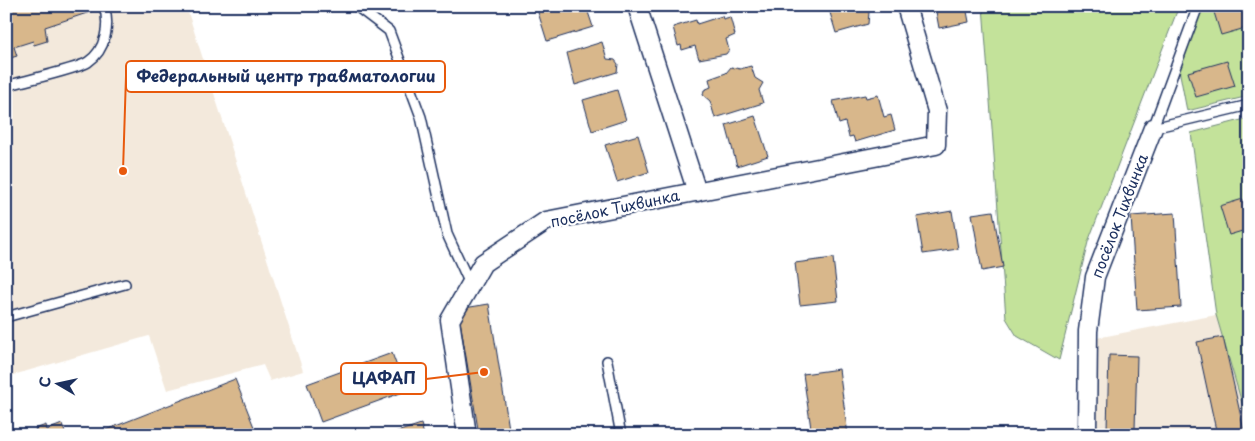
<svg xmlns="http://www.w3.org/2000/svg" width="1255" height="441" font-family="'Playpen Sans',sans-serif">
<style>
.built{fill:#f3e9dc}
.green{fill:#c3e29a;stroke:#6f887c}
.building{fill:#d8b78b;stroke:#1b2f5e}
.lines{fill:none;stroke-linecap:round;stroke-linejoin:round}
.lane-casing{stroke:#1b2f5e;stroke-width:12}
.street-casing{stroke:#1b2f5e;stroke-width:21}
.lane{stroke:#fff;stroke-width:9}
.street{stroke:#fff;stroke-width:18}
.labels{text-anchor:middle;stroke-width:4.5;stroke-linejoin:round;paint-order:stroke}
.street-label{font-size:15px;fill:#1b2f5e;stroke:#fff}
.leader{fill:none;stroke:#e8590c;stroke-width:2}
.callout-dot{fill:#e8590c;stroke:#fff;stroke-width:2}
.callout{fill:#fff;stroke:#e8590c;stroke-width:2}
.callout-label{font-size:16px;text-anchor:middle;font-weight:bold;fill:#1b2f5e}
</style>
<rect width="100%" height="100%" fill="#fff"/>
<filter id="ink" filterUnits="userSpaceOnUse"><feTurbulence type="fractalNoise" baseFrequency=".02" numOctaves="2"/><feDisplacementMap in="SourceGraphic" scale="10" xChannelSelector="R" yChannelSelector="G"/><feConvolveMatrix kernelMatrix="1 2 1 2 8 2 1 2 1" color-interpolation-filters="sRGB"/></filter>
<g filter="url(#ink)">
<path class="built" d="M6,6H186L303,371L270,381L263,365L167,390L149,336L6,377Z
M1216,315L1249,427V435H1090L1086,340Z"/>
<path class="green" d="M983,6H1179L1088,242L1059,360L1017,336L1006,318Z
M1203,6H1249V96L1187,111L1179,69Z
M1249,118V427L1216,315L1191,133Z"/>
<path class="building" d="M6,6H92L93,11L45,27L47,41L34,45L33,41L14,47L17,56L7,59Z
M536,6H586L593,27L547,41Z
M828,6H862L869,12L868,24L836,33Z
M935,6H966L969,22L939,28Z
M1221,6H1249V27L1221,35L1213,9Z
M722,16L723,19L730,17L735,35L726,39L729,50L726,54L699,59L695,46L682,50L681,45L678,46L673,27L696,20L697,24Z
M602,42L607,59L615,60L618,64L617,72L575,85L567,53Z
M1227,61L1235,86L1196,97L1188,72Z
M751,66L755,78L763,83L759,90L763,103L715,118L710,101L703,95L704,90L711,87L709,79L726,73L731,67L740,69Z
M617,90L626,120L592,131L583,100Z
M865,95L866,98L878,95L884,117L891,115L895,130L855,142L853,136L849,137L845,122L839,124L833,101Z
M755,116L768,156L737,166L726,125Z
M638,135L649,172L617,182L605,145Z
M1243,199L1249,217V229L1229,235L1220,206Z
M952,211L958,249L923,254L917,217Z
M993,211L1003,267L982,271L972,214Z
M1175,213L1181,307L1137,310L1131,216Z
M833,258L838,301L800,305L795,263Z
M489,304L510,435H479L458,309Z
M1223,337L1245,435H1217L1197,342Z
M392,353L406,391L321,422L307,384Z
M1109,355L1137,356L1135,429H1107Z
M839,369L848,435H812L803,374Z
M235,379L254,427L234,435H93Z
M62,424L66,435H34L37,433L35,429L46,425L47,430Z
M421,424L424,435H392L391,434Z"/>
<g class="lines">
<g class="lane-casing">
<path id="lane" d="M356,6L389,31L421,117L447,234L470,284
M6,86C22,81 78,69 88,62C106,50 110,25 104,6
M1153,128L1198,6
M1153,128L1249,105
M6,317L125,284
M607,361L621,435"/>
</g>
<g class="street-casing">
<path id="street" d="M637,6L697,192
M467,435L450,320L483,263L546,221L936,145L937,111L906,6
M1087,435L1088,331L1095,277L1153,128"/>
</g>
<use href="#lane" class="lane"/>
<use href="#street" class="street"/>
</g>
</g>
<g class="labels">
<g class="street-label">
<text transform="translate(615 209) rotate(-12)" y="5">посёлок Тихвинка</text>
<text transform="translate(1120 216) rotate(-69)" y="5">посёлок Тихвинка</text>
</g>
</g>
<path class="leader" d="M123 171L126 76M484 372L426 379"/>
<g class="callout-dot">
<circle cx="123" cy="171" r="5"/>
<circle cx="484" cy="372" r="5"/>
</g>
<g class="callout">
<rect x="126" y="61" width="319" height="31" rx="5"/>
<rect x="341" y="363" width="85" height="31" rx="5"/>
</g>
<g class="callout-label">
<text x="286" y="82">Федеральный центр травматологии</text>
<text x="384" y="384">ЦАФАП</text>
</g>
<rect width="1255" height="441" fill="none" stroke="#fff" stroke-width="25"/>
<rect x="12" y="12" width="1230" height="416" fill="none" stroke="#1b2f5e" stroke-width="2" filter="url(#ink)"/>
<g transform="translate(58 384) rotate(279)" stroke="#ffffff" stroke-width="4" paint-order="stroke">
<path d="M0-4L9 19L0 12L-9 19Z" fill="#1b2f5e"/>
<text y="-8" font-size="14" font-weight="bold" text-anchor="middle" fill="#1b2f5e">С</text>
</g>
</svg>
